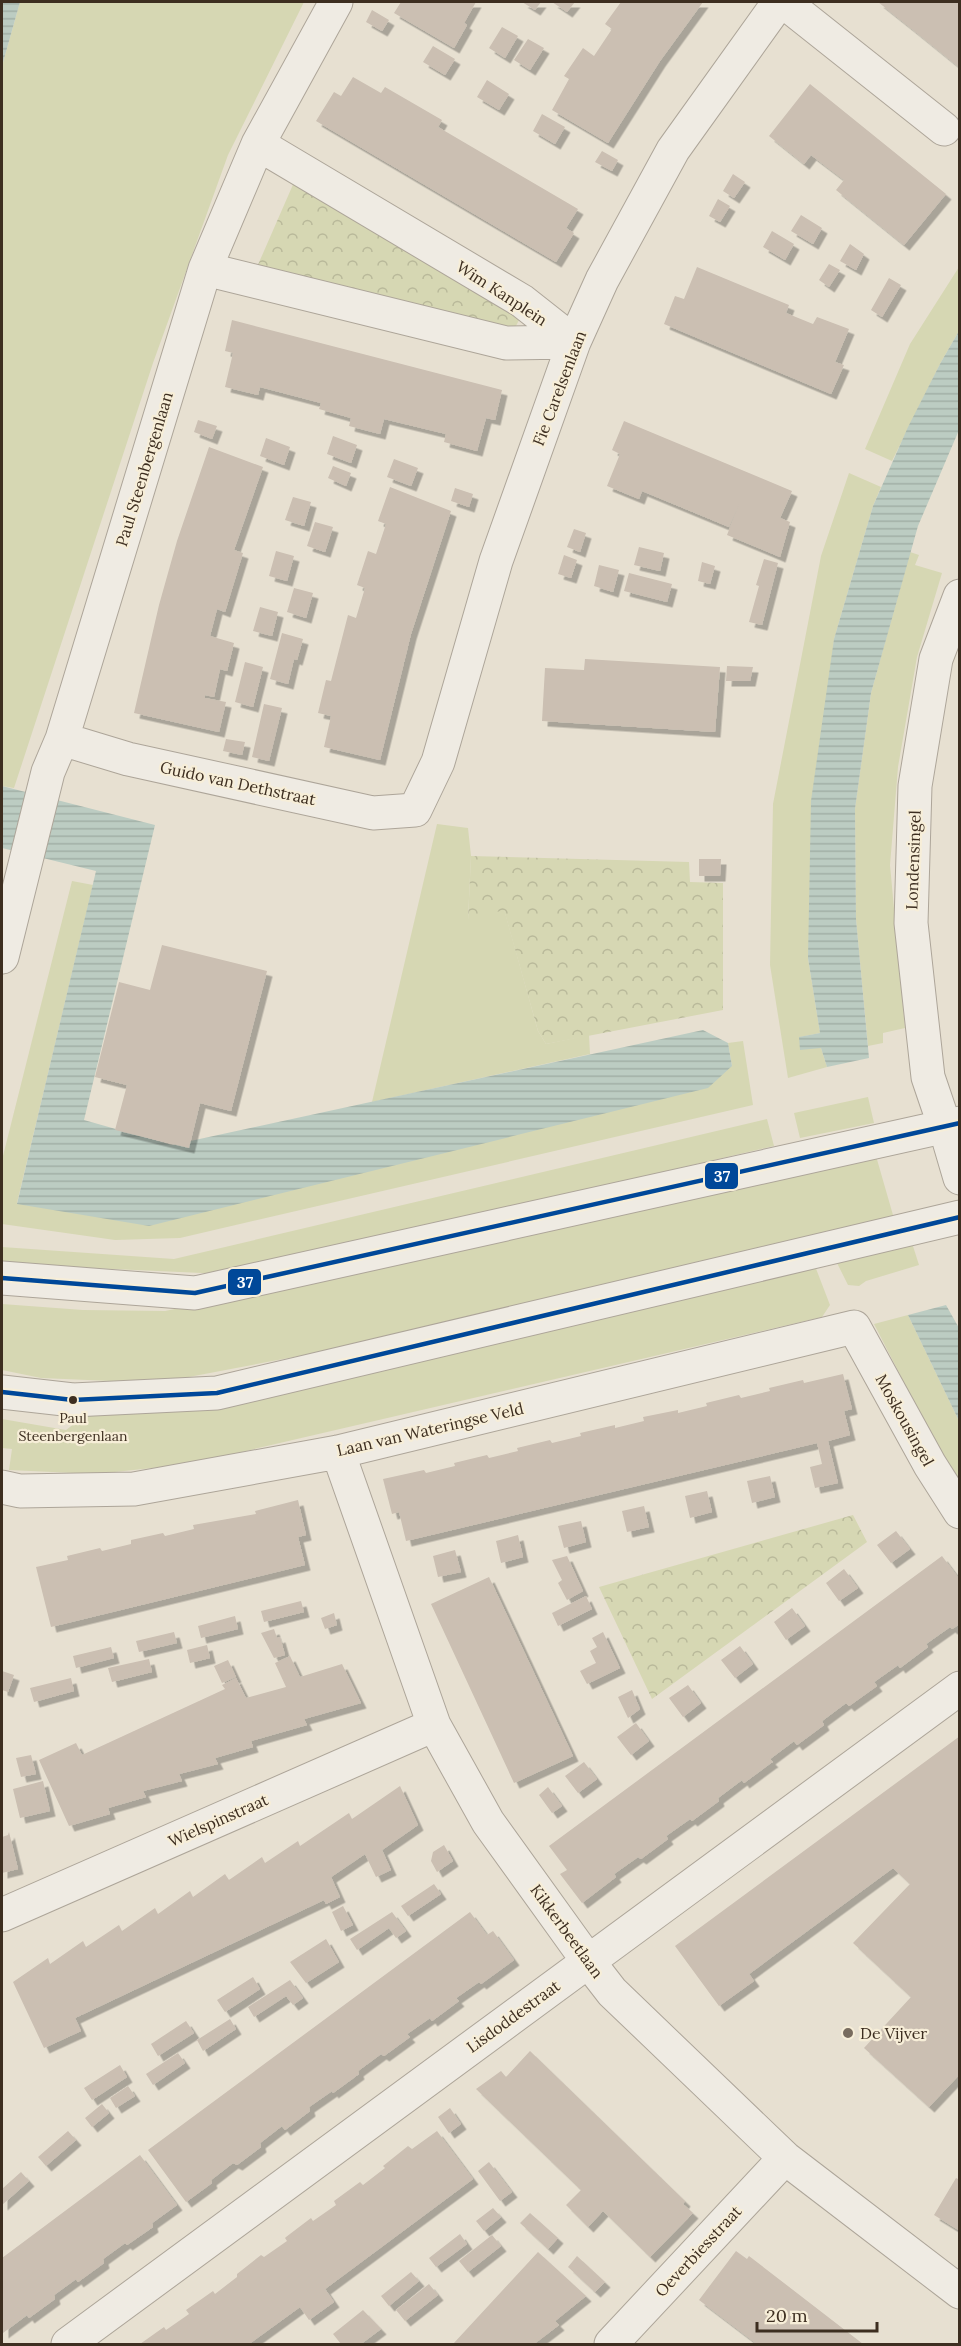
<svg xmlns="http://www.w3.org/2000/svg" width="961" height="2346" font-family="Lora,serif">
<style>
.green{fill:#d6d7b3}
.park{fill:url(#park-crowns)}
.water{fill:url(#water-rules)}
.building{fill:#cbbfb2;filter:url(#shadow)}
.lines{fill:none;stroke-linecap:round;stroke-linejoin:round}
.minor-casing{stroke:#ada599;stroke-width:35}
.tertiary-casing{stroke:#ada599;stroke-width:35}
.minor{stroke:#efebe3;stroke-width:33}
.tertiary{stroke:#efebe3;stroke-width:33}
.bus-1-casing{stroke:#f7eed8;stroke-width:9}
.bus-1{stroke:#004899;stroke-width:4.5}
.bus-dot{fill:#3d2e20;stroke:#f7eed8;stroke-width:2}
.poi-dot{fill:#786c5e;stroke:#f7eed8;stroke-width:2}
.labels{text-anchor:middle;stroke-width:4.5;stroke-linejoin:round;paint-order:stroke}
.bus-label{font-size:14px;fill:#3d2e20;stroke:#f7eed8}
.street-label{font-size:16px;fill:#3d2e20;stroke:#f7eed8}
.poi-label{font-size:16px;fill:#3d2e20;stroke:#f7eed8;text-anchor:start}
.line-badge{stroke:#f7eed8;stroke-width:2}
.badge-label{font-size:16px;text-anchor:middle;font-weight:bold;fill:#fff}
</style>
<defs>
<pattern id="park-crowns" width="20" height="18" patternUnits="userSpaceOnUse" patternTransform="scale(1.5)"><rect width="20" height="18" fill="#d6d7b3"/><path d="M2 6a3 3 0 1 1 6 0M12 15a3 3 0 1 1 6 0" fill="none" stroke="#b9b99a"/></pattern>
<pattern id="water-rules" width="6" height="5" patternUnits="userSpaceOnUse" patternTransform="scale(1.5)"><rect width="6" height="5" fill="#bcccc2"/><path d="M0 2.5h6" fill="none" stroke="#a2b0a6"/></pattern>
<filter id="shadow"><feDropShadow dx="5.5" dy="5.5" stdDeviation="0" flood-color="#0004"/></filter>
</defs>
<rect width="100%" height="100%" fill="#e7e0d1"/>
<path class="green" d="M20,2H304L228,155L153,363L14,788L2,786V66Z
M959,267V331L941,362L892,461L865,449L910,344Z
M849,473L881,487L873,506L834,639L808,958L820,1033L800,1037L821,1048L827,1067L788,1078L770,965L773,804L821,556Z
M910,552L919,555L915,565L942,573L917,657L898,767L890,865L905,1028L883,1033V1043L868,1046L856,919L855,809L871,693Z
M437,824L468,828L471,856L468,919L504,909L538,1031L546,1044L589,1035L590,1054L372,1102Z
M72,881L93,885L17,1203L732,1066L728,1043L743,1041L753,1105L180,1238L115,1240L2,1224V1160Z
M868,1097L874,1123L800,1138L794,1113Z
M767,1119L774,1146L224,1274L2,1264V1247L174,1259Z
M876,1156L895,1222L336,1349L157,1383L41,1378L2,1370V1304L83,1310L165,1311L338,1275Z
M912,1243L919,1265L866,1281L859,1286L848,1285L835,1259Z
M815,1266L830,1305L822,1317L190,1464L96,1474L9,1470L12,1449L2,1448V1419L66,1430L91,1411Z
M908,1315L959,1421V1484L946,1464L874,1324Z"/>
<path class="park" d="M295,180L522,314L514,330L257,267Z
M471,856L689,862L690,882L723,883V1010L546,1044L538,1031L504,910L468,920Z
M853,1515L867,1542L652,1699L599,1587Z"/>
<path class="water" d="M2,2H20L2,66Z
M959,331V430L918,526L871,693L855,809L856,919L869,1058L827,1067L821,1048L800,1050L799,1037L820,1033L808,958L811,801L834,639L873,506L908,427L941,362Z
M2,786L155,825L84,1120L172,1145L703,1030L728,1043L732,1066L708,1088L149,1226L17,1204L96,871L2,848Z
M946,1305L959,1328V1421L908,1315Z"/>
<path class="building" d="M401,2H476L464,23L467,25L454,48L394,13Z
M522,2H541L535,10Z
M552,2H575L567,12Z
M621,2H703L660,61L608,143L552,110L569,79L564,76L583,48L594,56L612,29L605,24Z
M878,2H960V68L912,29Z
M372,10L389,20L382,31L366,22Z
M502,27L518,36L505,58L489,48Z
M528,39L544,48L530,70L514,60Z
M433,46L455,59L445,75L423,62Z
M353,77L381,93L385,87L442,120L438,127L578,209L566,228L574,233L556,262L316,121L334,92L341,96Z
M487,80L509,94L499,110L477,97Z
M810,84L946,194L904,245L836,190L844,180L811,155L804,164L769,136Z
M542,114L565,127L555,144L533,131Z
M602,151L618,160L612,171L595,162Z
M733,174L745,182L734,198L723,191Z
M718,199L730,206L720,222L709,216Z
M801,215L822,228L813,244L791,231Z
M772,231L794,244L785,260L763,247Z
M850,244L864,254L856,270L840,261Z
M829,264L840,270L829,287L819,280Z
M697,267L789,305L786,313L813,324L817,317L849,329L835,362L844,365L831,394L664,324L675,296L684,299Z
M889,278L901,285L882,317L871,310Z
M232,320L502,390L495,420L486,418L477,451L444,442L446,434L384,419L380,434L349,426L351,418L319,409L321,403L260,387L258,395L225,387L233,353L225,351Z
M198,420L217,426L212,439L194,432Z
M624,421L792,491L780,518L790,522L780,557L727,535L739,504L729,527L642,491L639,499L607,486L620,454L612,450Z
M333,436L357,445L351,463L327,454Z
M266,438L290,447L284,465L260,456Z
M209,447L263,467L234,550L243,553L225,612L217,609L210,636L234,643L227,671L220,669L214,697L205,695V698L226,702L219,732L134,713L159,605L177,541Z
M394,459L418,468L411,486L387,477Z
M333,466L351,473L346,486L328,478Z
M390,487L451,511L411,634L380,760L324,747L331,716L318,713L326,680L331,681L348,615L356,618L365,588L357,585L368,551L376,554L386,524L378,521Z
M455,488L473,494L469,507L451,501Z
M293,497L311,502L304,526L285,520Z
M315,522L333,527L325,552L307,546Z
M574,529L586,533L580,552L567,547Z
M639,547L664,553L660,571L634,565Z
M276,551L294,556L287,581L269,576Z
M564,555L577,560L571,578L558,574Z
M764,559L778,563L762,625L749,622L759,586L756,585Z
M702,562L715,566L710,584L698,581Z
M599,565L619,570L613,592L594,586Z
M629,573L672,584L667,602L624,591Z
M294,588L313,593L306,618L287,612Z
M260,607L278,612L272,636L253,631Z
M282,633L303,639L297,660L294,659L288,684L270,679Z
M585,659L720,667L715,732L542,721L545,668L584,670Z
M245,662L263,667L253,707L235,702Z
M727,666L753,667L750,681H726Z
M264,704L282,708L269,761L252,757Z
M226,739L245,742L242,755L223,751Z
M699,859H721L720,876H699Z
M162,945L267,971L231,1111L200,1103L189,1148L115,1130L127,1085L95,1077L119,982L150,990Z
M843,1374L852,1409L844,1411L850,1435L828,1441L838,1483L815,1488L810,1467L822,1464L817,1443L406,1541L399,1512L392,1514L383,1479L424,1470L426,1473L455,1466L454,1463L487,1455L489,1458L518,1451L517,1448L550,1440L552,1443L581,1436L580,1433L615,1425V1428L644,1421L643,1417L678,1410V1413L707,1406L706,1403L739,1395L741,1398L770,1391L769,1388L803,1380L804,1383Z
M770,1476L775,1497L752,1503L747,1481Z
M707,1491L712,1512L690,1518L685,1496Z
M298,1500L306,1535L298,1537L305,1565L51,1627L36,1567L68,1560L67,1556L100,1548L102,1551L131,1544V1540L163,1533L165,1536L194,1529L193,1525L256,1514L255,1511Z
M644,1506L649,1527L627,1532L622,1511Z
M581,1521L586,1542L564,1548L558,1526Z
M896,1531L910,1549L891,1563L877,1545Z
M518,1535L523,1557L501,1563L496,1541Z
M455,1550L461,1572L438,1577L433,1556Z
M567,1556L583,1591L567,1600L558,1583L562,1580L552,1560Z
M942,1556L960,1580V1624L952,1629L950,1627L926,1644L928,1647L900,1668L898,1665L874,1682L877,1686L849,1706L846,1703L822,1721L824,1725L797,1745L794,1741L770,1759L773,1762L771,1763L744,1783L742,1780L718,1798L719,1801L692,1821L690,1819L666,1836L668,1839L641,1859L638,1857L614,1874L616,1877L582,1903L560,1874L567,1870L549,1846Z
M844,1569L858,1588L839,1601L826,1583Z
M489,1577L573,1756L514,1783L431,1604Z
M586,1596L592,1609L558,1626L552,1613Z
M301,1601L304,1612L264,1622L261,1611Z
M792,1608L805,1626L786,1640L774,1622Z
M334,1613L337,1625L325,1629L321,1618Z
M235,1616L238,1629L201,1638L198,1626Z
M274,1629L277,1638L280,1637L285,1655L274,1658L261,1633Z
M174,1632L177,1643L139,1652L136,1641Z
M603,1632L620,1668L587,1684L580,1671L596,1663L590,1651L597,1647L592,1638Z
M207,1645L210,1658L190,1663L187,1650Z
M740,1646L753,1664L735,1678L721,1660Z
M111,1647L114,1658L76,1668L73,1656Z
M290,1656L300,1677L342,1664L361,1703L304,1719L307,1725L251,1741L253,1747L215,1758L218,1764L179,1774L182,1781L143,1791L146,1797L108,1808L110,1814L69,1826L39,1760L76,1743L82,1755L225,1689L222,1685L236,1678L246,1698L286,1687L275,1663Z
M149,1659L152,1672L112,1682L108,1668Z
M228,1660L236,1677L222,1683L214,1666Z
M2,1671L14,1675L8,1692L2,1690Z
M71,1678L74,1691L34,1702L30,1688Z
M688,1685L701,1703L683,1717L669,1698Z
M632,1690L640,1709L628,1718L618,1697Z
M636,1723L649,1741L631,1755L617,1737Z
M960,1736V2074L929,2107L864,2048L911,1997L853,1943L910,1884L893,1868L749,1974L754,1981L719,2006L675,1946Z
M31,1755L36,1774L21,1777L16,1758Z
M584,1762L597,1779L578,1793L565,1776Z
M43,1781L50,1811L20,1818L13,1789Z
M400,1786L418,1825L382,1850L391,1870L376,1877L365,1854L331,1877L340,1897L326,1904L324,1900L75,2018L81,2031L44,2048L13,1982L48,1958L50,1964L83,1941L86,1947L119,1925L122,1931L155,1908L158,1914L190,1891L193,1897L225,1874L229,1880L262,1857L265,1863L298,1841L300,1846L349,1813L352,1819Z
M548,1787L562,1806L552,1813L539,1795Z
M9,1832L18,1869L2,1873V1837L8,1835Z
M444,1845L453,1861L437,1872L431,1861L433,1852Z
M434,1884L441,1894L408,1916L401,1906Z
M343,1906L353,1925L341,1931L332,1912Z
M392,1912L406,1931L396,1938L389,1928L357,1950L350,1939Z
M470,1912L487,1935L493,1931L514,1960L481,1984L479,1982L456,1998L459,2001L432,2021L430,2018L407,2034L410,2037L384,2056L381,2054L358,2071L359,2074L333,2093L332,2091L309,2107L310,2111L285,2130L282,2126L260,2143L261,2147L237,2165L233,2163L211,2180L212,2183L186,2202L148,2150Z
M326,1939L339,1962L306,1983L290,1962Z
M253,1977L260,1989L225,2012L217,2000Z
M290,1980L303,1998L293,2005L286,1996L254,2017L248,2007Z
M230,2019L236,2029L203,2051L197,2040Z
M186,2021L194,2033L158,2056L151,2044Z
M530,2051L685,2201L683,2204L693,2213L650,2257L603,2211L588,2227L566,2205L581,2190L476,2089L501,2071L506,2077Z
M178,2053L185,2063L153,2085L146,2074Z
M120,2065L127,2077L92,2100L84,2088Z
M128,2086L135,2096L116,2108L110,2098Z
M102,2104L109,2113L92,2127L85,2118Z
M450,2108L461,2124L449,2133L438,2117Z
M68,2131L76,2140L46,2166L38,2157Z
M437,2131L473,2179L325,2289L334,2302L309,2320L300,2307L249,2344H140L164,2327L166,2330L189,2314L186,2310L213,2291L215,2294L237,2277V2274L261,2255L264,2257L287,2241L285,2238L286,2237L311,2218L313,2221L336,2205L334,2201L360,2182L363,2185L385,2168L383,2166L408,2146L412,2149Z
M140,2155L177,2205L152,2223L153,2227L127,2245L125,2243L103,2259L104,2263L78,2282L76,2279L54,2295L55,2299L29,2318L27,2315L3,2333L2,2258Z
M489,2162L512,2192L500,2201L478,2171Z
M21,2172L29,2181L2,2205V2189Z
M956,2178L960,2180V2231L934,2215Z
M493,2208L501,2217L484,2231L476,2221Z
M530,2213L558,2238L548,2249L520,2223Z
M460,2234L467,2244L436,2267L429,2258Z
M492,2235L501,2246L468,2272L459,2261Z
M736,2251L747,2259L749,2256L863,2344H757L699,2300Z
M538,2252L586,2296L555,2321L559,2325L534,2344H453Z
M577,2256L605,2282L595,2292L568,2267Z
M411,2272L419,2281L389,2306L381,2296Z
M429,2284L438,2295L405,2321L396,2310Z
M363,2310L381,2329L361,2344H341L333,2334Z"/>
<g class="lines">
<g class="minor-casing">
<path id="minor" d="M784,2L944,129
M258,144L522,301L574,342
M205,269L506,343L574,342
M960,596L936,659L915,786L911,923L928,1077L945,1127L960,1178
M62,739L128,759L373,813L415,810L438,762L496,561L574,342L602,280L673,150L779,2
M2,957L48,772L62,739L205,269L258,144L336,2
M338,1452L434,1725L488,1822L588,1961L612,1992L785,2158L960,2292
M2,1487L20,1491L134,1489L338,1452L854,1327L930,1465L960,1512
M2,1915L434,1725
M68,2344L960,1688
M611,2344L785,2158"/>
</g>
<g class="tertiary-casing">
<path id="tertiary" d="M2,1278L195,1293L960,1123
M2,1392L73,1400L217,1393L960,1217"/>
</g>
<use href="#minor" class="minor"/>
<use href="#tertiary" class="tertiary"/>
<g class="bus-1-casing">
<path id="bus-1" d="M2,1278L195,1293L960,1123
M2,1392L73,1400L217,1393L960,1217"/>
</g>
<use href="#bus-1" class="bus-1"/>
</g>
<circle class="bus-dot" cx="73" cy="1400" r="5"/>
<circle class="poi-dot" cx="848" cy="2033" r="6"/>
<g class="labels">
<g class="bus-label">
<text x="73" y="1423">Paul<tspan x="73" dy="18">Steenbergenlaan</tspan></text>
</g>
<g class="street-label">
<text transform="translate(502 293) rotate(33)" y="6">Wim Kanplein</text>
<text transform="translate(559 388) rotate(-69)" y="6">Fie Carelsenlaan</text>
<text transform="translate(144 469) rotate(-73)" y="6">Paul Steenbergenlaan</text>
<text transform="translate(238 783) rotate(12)" y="6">Guido van Dethstraat</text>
<text transform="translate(913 860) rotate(-88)" y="6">Londensingel</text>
<text transform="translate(905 1420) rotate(61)" y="6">Moskousingel</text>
<text transform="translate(430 1429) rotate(-13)" y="6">Laan van Wateringse Veld</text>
<text transform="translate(218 1820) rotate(-24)" y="6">Wielspinstraat</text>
<text transform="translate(567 1931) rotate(54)" y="6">Kikkerbeetlaan</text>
<text transform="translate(513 2016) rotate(-36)" y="6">Lisdoddestraat</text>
<text transform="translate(698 2251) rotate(-47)" y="6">Oeverbiesstraat</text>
</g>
<g class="poi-label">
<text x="860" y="2039">De Vijver</text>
</g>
</g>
<g class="line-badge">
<rect x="704" y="1162" width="35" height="28" rx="6" fill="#004899"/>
<rect x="227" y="1268" width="35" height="28" rx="6" fill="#004899"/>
</g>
<g class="badge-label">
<text x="722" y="1182">37</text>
<text x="245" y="1288">37</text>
</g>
<rect width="961" height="2346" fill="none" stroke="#3d2e20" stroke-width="6"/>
<path d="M757 2322v9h120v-9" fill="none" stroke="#3d2e20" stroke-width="3"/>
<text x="766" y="2322" font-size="18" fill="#3d2e20" stroke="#f7eed8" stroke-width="4.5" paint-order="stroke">20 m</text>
</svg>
